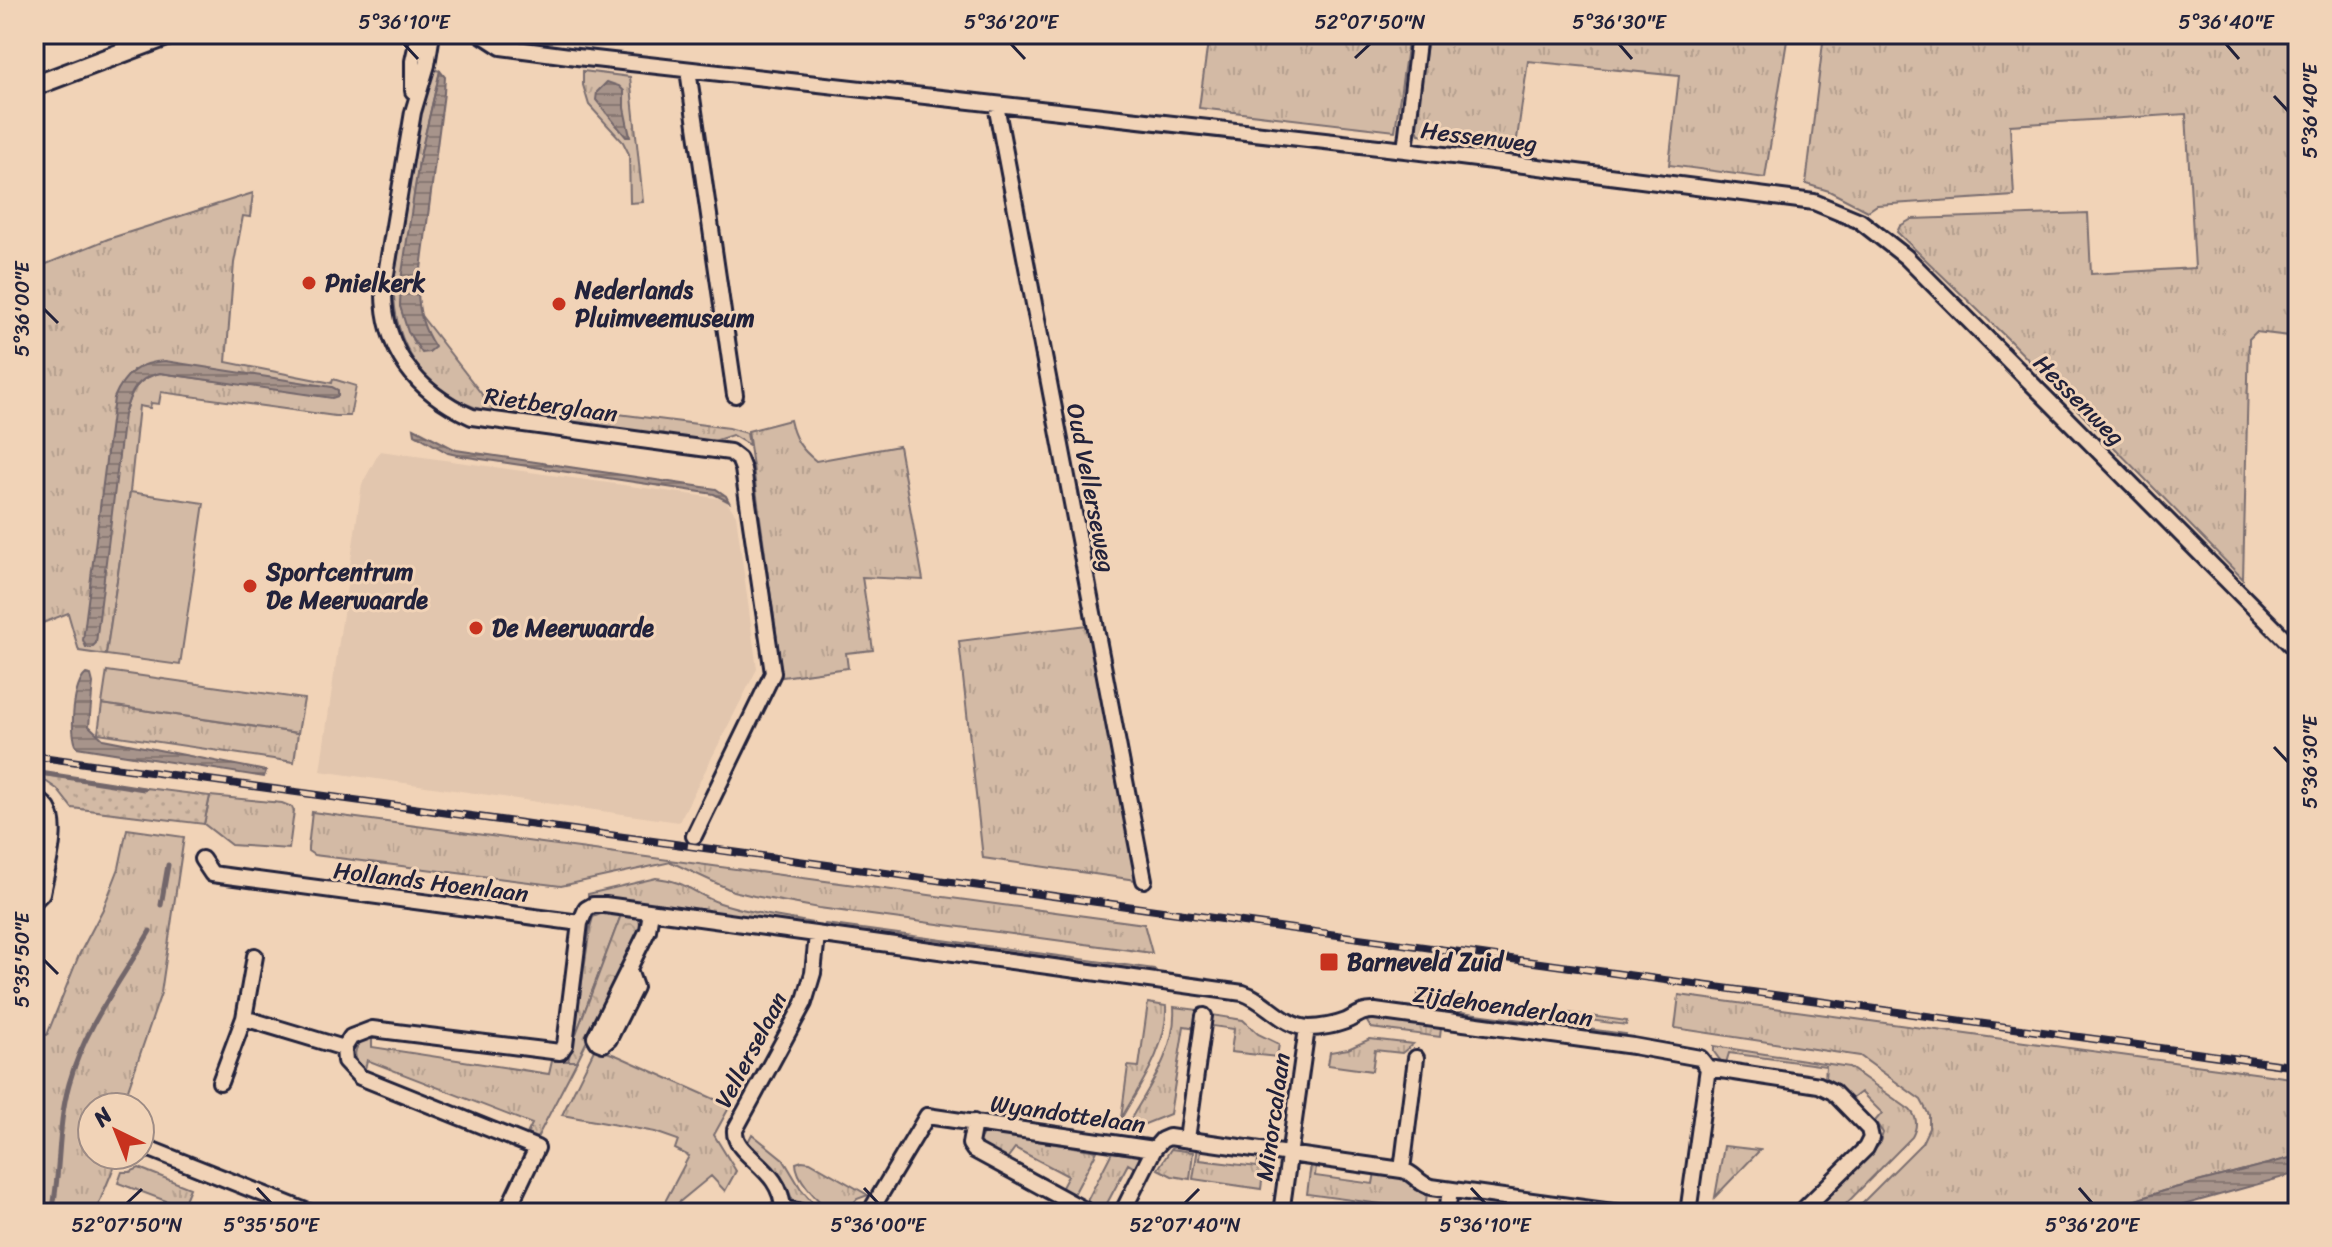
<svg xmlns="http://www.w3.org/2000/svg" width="2332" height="1247" font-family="Sriracha,sans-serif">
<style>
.built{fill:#e2c6ae}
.grass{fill:url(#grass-tufts);stroke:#7a6e70;stroke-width:2;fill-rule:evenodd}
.forest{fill:url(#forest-crowns);stroke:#7a6e70;stroke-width:2}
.garden{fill:url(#garden-dots);stroke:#7a6e70;stroke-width:2}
.pitch{fill:#d3baa5;stroke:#7a6e70;stroke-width:2}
.water{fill:url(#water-rules);stroke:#72666b;stroke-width:2}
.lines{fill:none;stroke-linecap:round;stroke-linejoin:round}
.stream{stroke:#72666b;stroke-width:5}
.minor-casing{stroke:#22223b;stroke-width:20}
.tertiary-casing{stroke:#22223b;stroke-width:24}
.minor{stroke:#f1d3b7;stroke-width:14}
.tertiary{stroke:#f1d3b7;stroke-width:18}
.rail-casing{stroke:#22223b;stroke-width:8}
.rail{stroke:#f1d3b7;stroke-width:5;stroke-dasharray:15;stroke-linecap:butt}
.ticks{fill:none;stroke:#22223b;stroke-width:3}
.poi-dot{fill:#c8321e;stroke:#f1d3b7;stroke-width:3}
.labels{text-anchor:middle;stroke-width:6;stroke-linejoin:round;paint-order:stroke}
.street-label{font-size:24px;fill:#22223b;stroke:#f1d3b7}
.poi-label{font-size:24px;font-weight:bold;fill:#22223b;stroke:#f1d3b7;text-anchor:start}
.neatline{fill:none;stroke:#22223b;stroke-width:3}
.ticks-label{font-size:20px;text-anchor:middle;fill:#22223b}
</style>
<defs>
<pattern id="grass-tufts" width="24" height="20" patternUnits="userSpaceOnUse" patternTransform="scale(2)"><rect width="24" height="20" fill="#d3baa5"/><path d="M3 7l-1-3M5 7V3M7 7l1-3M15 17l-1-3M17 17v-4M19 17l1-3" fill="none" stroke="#b5a08f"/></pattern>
<pattern id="forest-crowns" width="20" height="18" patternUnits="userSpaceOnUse" patternTransform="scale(2)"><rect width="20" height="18" fill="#d3baa5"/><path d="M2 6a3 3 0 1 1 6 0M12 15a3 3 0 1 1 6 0" fill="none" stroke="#b5a08f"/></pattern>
<pattern id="garden-dots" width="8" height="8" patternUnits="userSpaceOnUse" patternTransform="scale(2)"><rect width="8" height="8" fill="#d3baa5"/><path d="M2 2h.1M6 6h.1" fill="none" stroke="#b5a08f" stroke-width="1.8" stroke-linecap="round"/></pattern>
<pattern id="water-rules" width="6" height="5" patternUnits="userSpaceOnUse" patternTransform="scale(2)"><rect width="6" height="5" fill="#a7948b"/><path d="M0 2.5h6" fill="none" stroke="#887873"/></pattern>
</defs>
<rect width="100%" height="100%" fill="#f1d3b7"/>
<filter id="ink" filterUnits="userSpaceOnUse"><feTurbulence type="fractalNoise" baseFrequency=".0125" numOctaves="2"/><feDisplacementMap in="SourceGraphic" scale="16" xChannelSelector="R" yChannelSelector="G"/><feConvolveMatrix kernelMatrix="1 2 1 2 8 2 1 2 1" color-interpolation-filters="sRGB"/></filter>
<g filter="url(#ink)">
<path class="built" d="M380,451L723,499L727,502L736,515L757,669L679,822L320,771L362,484Z"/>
<path class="grass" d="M1209,34H1409L1395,131L1199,108Z
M1428,34H1788L1765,178L1669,165L1679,76L1528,61L1516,146L1419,134L1416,127Z
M1824,34H2298V337L2256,332L2249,339L2243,579L2009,340L1897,232L1900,226L1912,219L2088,213L2091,274L2195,268L2186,114L2010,125L2014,196L1877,205L1868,211L1829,191L1806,184Z
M432,69L440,71L419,161L400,306L414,344L434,347L425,332L419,313L484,397L729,428L747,433L749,445L732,435L711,442L489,412C425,394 391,346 394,280L422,104Z
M583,71L630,77L643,202L630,203L629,154L623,142L589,105L583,85Z
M253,193L250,217L243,216L234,263L226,362L332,383L333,379L356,386L350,416H335L161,392L159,404L151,403L150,408L139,406L130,492L106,655L79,651L68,613L43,623L34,581V269L108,239ZM133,370L338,391V395L332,397L160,373C136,378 130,393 124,415Z
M790,420C794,439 801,449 816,461L899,446L923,580L862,577L873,650L846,653L848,668L782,677L748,431Z
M1087,625L1136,880L983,858L959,641Z
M102,704L298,733L294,762L98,733Z
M210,796L282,803L292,807L294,811L289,849L231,845L204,824Z
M312,812L1144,924L1152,953L819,908L754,896L733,891L671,862L561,886L314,855L308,851V848Z
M127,829L184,837L161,993L122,1107H92V1155H106L114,1167L95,1213H34V1033L47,1035L79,955L103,909L119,868Z
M656,878C684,880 696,895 720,903C750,913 782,917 813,923L815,927L597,896L588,898V894Z
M603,913L621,915L573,1042L590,928L593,917Z
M825,924L1154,969L1159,974L823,928Z
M1418,992L1627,1021L1626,1025L1418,997Z
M1679,995L2298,1079V1156L2163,1191L2097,1213H1852L1922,1143L1929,1128V1115L1921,1100L1860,1056L1675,1028Z
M1148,1003L1166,1006C1168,1047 1140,1085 1121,1119L1128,1066L1139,1067Z
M1416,1006L1626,1034L1625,1038L1416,1010Z
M1174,1007L1199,1010L1197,1028L1184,1026L1170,1114L1145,1124L1129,1122C1149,1087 1177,1049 1174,1007Z
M1212,1015L1243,1020L1258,1034L1279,1044L1277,1057L1231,1052L1234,1029L1212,1026Z
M1375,1018L1441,1028L1440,1037L1371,1028L1366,1020Z
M365,1038H372V1047L549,1074L552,1061H577L537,1138L527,1134L532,1124L367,1060L365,1069C351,1059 353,1048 365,1038Z
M1370,1039L1413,1044L1402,1053L1375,1050L1372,1071L1328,1065L1330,1052L1348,1049Z
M1714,1046L1849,1067L1910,1110C1918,1118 1917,1128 1912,1137L1837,1213H1812L1879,1145L1883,1133L1875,1121L1882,1113L1861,1092L1852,1099L1835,1083L1825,1079L1826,1066L1729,1053L1726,1063L1723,1064L1714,1052Z
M595,1048L618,1056L730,1106L714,1135L736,1171L725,1191L711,1176L666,1213H659L689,1156L675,1149L678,1140L655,1132L562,1115Z
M984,1132L1097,1151L1073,1196L1061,1189L1068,1176L1015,1148L1006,1160L980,1147L978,1142Z
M752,1134L783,1159L801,1189L819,1210L816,1213H808L793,1201L784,1181L747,1144Z
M1724,1146L1760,1150L1715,1197Z
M1198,1147L1201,1148L1200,1160L1257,1167L1259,1156L1265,1157L1261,1189L1193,1179Z
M1171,1149L1193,1152L1190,1179L1172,1176L1158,1169Z
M1129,1151L1139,1156L1141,1164L1138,1170L1128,1164L1105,1207L1108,1210L1106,1213L1086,1203L1112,1152L1127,1154Z
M802,1161L810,1162L868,1195L857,1199L845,1213H831C819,1201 796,1180 796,1163Z
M1311,1164L1316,1165L1315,1176L1373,1184L1375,1172L1405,1177L1416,1190L1427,1193L1425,1210L1307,1194Z
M139,1168L190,1188L182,1207L118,1183L122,1172H130Z"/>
<path class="forest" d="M621,915L639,917L641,931L577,1061H568L573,1042Z"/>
<path class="garden" d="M35,774L210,796L204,824L72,808L57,789Z"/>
<path class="pitch" d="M130,492L204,503L180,665L106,655Z
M107,671L304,699L298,733L102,704Z"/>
<path class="water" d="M440,71L445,77L444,93L418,292C419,313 423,329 435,347L429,352L422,353L408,332L400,306L401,280L419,161Z
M607,82L619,86L624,91V108L630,137H626L596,100L597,92Z
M165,361L332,387L338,390V396L332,398L160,373C136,378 130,393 124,415L96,643L91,648L86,647L83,640L114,398C124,374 139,362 165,361Z
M414,428L456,450L716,489L726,496L729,502L714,494L461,456L448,453L415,434Z
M86,674L91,675L93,683L89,726L103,739L266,771L264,777L77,747C69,733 73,685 86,674Z
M2298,1156V1173L2155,1213H2097L2163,1191Z"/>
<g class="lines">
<path class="stream" d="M34,772L144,789
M161,905L168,865
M52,1213C61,1170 57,1126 69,1084C85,1026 121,981 150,931"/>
<g class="minor-casing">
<path id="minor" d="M432,34L427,65L413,112L384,286C382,349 416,392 472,417L730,452L739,459L743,469L773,673L694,836
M481,34L501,47L577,57L1405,150L1814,202L1860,221L1906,257L2298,652
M688,70L735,395
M413,91V61L419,34
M996,105L1144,880
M1405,150L1419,34
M34,800C68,806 46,870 42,893L34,901
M202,859L212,874L580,923L586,909L593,905H605L1243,993C1266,1000 1283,1027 1309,1028C1320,1028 1336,1025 1346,1021C1357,1016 1362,1010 1375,1011L1633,1046L1700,1058L1708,1068L1819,1085L1833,1092L1869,1129L1871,1138L1866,1148L1800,1213
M629,970L635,987L609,1039L603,1044L598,1042L595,1037L648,930L651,912
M244,1018L344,1048L345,1061L360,1077L537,1148L506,1213
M344,1048L351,1037L372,1029L560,1052L565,1045L580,923
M220,1082L244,1018L255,956
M974,1122L970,1144L974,1150L1090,1213
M1187,1139L1204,1016
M140,1151L150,1149L311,1213
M1402,1170L1416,1058
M783,1211C783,1167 733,1157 735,1130L804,1003L813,973L817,935
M873,1213L874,1205L927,1116L1154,1149
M1122,1213L1154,1149L1162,1140L1169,1137L1402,1170C1415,1173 1418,1184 1431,1187L1620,1213
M1281,1213L1307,1028
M1447,1213L1450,1190
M1688,1213L1708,1068"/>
</g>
<g class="tertiary-casing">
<path id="tertiary" d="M34,86L172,34
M776,1213L783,1211L797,1213"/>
</g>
<use href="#minor" class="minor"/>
<use href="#tertiary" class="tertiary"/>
<g class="rail-casing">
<path id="rail" d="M34,756L2298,1067"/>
</g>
<use href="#rail" class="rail"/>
</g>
</g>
<path class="ticks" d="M404,44L418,59M1011,44L1025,59M1619,44L1632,59M2226,44L2239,59M1355,58L1370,44M2274,96L2288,111M44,309L58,323M2274,747L2288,762M44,960L58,974M257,1188L271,1203M864,1188L878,1203M1471,1188L1485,1203M2079,1188L2092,1203M127,1203L142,1189M1185,1203L1199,1189"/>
<g class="poi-dot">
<circle cx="309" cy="283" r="8"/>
<circle cx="559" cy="304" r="8"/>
<circle cx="250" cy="586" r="8"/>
<circle cx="476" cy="628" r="8"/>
<rect x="1319" y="952" width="20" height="20" rx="4"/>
</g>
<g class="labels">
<g class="street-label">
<text transform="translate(1479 137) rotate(7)" y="8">Hessenweg</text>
<text transform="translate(2079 400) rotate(45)" y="8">Hessenweg</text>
<text transform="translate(551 405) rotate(8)" y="8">Rietberglaan</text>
<text transform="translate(1091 488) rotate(79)" y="8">Oud Vellerseweg</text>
<text transform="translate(431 882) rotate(7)" y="8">Hollands Hoenlaan</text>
<text transform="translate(1503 1006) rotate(8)" y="8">Zijdehoenderlaan</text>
<text transform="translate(751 1050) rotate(-62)" y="8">Vellerselaan</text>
<text transform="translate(1068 1114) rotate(8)" y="8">Wyandottelaan</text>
<text transform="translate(1273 1117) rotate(-82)" y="8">Minorcalaan</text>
</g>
<g class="poi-label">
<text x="325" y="291">Pnielkerk</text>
<text x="575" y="298">Nederlands<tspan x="575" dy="28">Pluimveemuseum</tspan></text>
<text x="266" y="580">Sportcentrum<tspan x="266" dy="28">De Meerwaarde</tspan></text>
<text x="492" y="636">De Meerwaarde</text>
<text x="1347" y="970">Barneveld Zuid</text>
</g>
</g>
<rect width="2332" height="1247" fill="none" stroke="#f1d3b7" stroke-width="88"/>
<g transform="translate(116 1131) rotate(317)"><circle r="38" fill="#f1d3b7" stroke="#9e8c85" stroke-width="2"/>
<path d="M0-6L14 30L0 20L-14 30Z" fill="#c8321e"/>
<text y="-12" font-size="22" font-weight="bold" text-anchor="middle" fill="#22223b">N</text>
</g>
<rect x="44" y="44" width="2244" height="1159" class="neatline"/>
<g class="ticks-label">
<text x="404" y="29">5°36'10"E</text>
<text x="1011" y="29">5°36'20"E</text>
<text x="1370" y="29">52°07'50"N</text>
<text x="1619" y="29">5°36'30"E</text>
<text x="2226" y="29">5°36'40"E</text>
<text transform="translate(2310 111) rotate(-90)" y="7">5°36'40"E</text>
<text transform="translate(22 309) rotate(-90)" y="7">5°36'00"E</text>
<text transform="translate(2310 762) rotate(-90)" y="7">5°36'30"E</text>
<text transform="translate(22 960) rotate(-90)" y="7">5°35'50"E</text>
<text x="127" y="1232">52°07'50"N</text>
<text x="271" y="1232">5°35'50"E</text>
<text x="878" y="1232">5°36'00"E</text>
<text x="1185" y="1232">52°07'40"N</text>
<text x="1485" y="1232">5°36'10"E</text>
<text x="2092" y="1232">5°36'20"E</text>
</g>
</svg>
